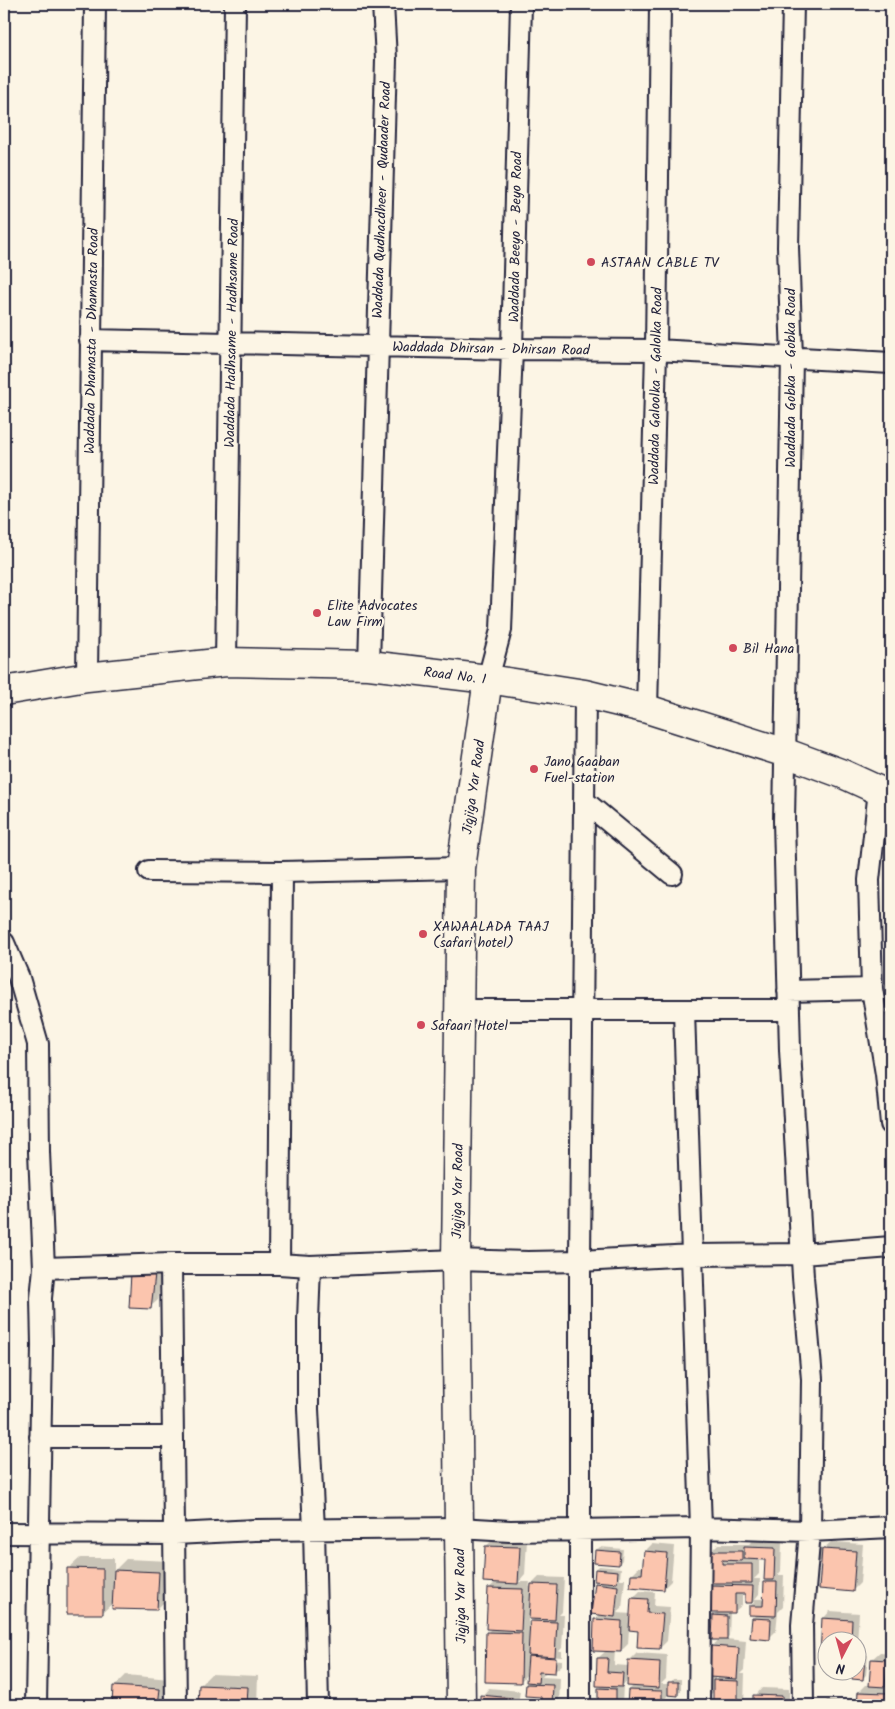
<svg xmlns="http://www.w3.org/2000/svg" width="895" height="1709" font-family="Kalam,sans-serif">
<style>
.shadow{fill:#0003;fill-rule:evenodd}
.building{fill:#fbc5ae;stroke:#22223b}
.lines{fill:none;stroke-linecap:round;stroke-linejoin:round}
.street-casing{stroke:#22223b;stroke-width:24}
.secondary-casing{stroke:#22223b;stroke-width:31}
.highway-casing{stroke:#22223b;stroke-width:31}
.street{stroke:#fcf5e5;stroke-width:20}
.secondary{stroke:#fcf5e5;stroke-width:28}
.highway{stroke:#fcf5e5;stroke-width:28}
.poi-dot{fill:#d1495b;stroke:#fcf5e5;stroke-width:2}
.labels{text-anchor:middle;stroke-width:4.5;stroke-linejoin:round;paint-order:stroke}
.street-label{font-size:14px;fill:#22223b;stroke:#fcf5e5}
.poi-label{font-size:14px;fill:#22223b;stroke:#fcf5e5;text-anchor:start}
</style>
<rect width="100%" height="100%" fill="#fcf5e5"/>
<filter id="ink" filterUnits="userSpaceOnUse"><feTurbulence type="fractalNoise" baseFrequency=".02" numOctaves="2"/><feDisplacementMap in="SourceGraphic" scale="10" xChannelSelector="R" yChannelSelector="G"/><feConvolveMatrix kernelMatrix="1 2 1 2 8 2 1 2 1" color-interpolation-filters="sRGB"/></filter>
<g filter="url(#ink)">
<path class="shadow" d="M162,1267L158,1300L150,1307L133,1274Z
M494,1539L527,1540L525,1575L519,1582H530L529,1587L539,1577L564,1578L562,1612L559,1615H564L562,1648L559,1651H562V1665L554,1672H546L542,1677L560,1678L559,1705H542L543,1695L527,1684L530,1681L528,1673L520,1682L488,1632L492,1628L489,1588L496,1582L486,1546ZM528,1617L535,1618L532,1622H528ZM534,1655L562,1657V1660L534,1658Z
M753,1540L782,1541L781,1571L778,1575H784L783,1607L778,1612L776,1631L769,1638L753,1618L757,1614L750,1606L755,1602L746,1601L747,1593H742V1605L734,1612H730L729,1636L726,1639L746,1641L744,1670L740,1674H745L744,1705H714V1691L711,1694L703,1693L706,1678H715V1681L719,1676L712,1646L720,1639L714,1616L718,1612L712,1586L716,1582L711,1551L718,1544H749ZM759,1558H766L768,1579L765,1582V1599H755L759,1594L760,1579H754L759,1574Z
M831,1542L863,1544L860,1583L853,1590L823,1559L818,1563L811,1562L815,1547L824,1548Z
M652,1544L674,1546L671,1581L663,1589L632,1574L639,1567H643L645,1551Z
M600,1547L623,1549L622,1560L619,1564L596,1550Z
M80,1558H114V1571L126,1559L170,1561L168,1598L157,1609L114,1602L102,1613L68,1569Z
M599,1566L621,1568L620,1579H625L622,1609L617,1613L631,1614L633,1598L640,1591L655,1592L654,1606L670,1607L667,1641L660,1648L639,1629H629L628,1644L621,1651H615L614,1665L629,1666V1661L637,1653L667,1655L666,1679L661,1684H670L673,1679H681V1691L677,1694L669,1695L660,1702V1705H629V1690L634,1685L628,1679L623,1685L622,1705H599L600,1688L603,1685L598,1658L606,1651L595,1620L601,1614L596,1584L600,1580L596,1569Z
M830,1611L859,1613L857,1642H828L823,1619Z
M880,1652L891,1653V1680L885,1686H891V1705H888L889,1687H886L885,1705H858L859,1692L866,1685H870L872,1659Z
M858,1654L868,1655L866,1675L862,1679L853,1678L854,1672H858Z
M211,1674L258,1676L257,1705H199L200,1685Z
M126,1675L170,1679L168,1705H113L115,1686Z
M489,1688L520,1691L518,1705H481L482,1696Z
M762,1688L789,1689V1705H755V1696Z
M827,1700L841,1702V1705H824Z"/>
<path class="building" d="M131,1273L155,1274L151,1309L129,1308Z
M485,1546L520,1547L518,1584L483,1582Z
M744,1547L775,1548L774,1580H764L765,1560L744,1559Z
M822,1549L856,1551L853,1592L819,1589Z
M595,1550L620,1552L619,1565L594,1563Z
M644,1551L667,1553L664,1590L630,1587L631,1574H642Z
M709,1551H742V1561L722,1560V1564H752V1583H709Z
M67,1568L103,1569V1614H67Z
M595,1569L618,1571L617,1583L594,1581Z
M114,1570L159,1572L157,1610L112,1609Z
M764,1582H777L776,1616L749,1615V1606H763Z
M595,1583L618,1586L615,1617L591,1614Z
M531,1584L557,1585L555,1620L529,1619Z
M711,1585L753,1586L752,1603H745V1594H735V1613H710Z
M488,1588L523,1589L521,1631L486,1629Z
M631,1598L648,1599L647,1613L663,1614L660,1649L637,1648L638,1631L629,1630Z
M713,1615L727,1616V1640H712Z
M752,1618L771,1619L770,1640L750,1638Z
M822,1618L852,1620L851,1642H828V1657L820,1656Z
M594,1619L622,1621L621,1652L593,1651Z
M530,1621L557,1622L555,1657L528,1655Z
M486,1632L522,1633L521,1683L485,1682Z
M711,1646L739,1648L737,1679L709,1677Z
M528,1656L556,1658L555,1673L539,1672L538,1683L526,1682Z
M858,1657L865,1658L863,1680L852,1679V1672H858Z
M597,1658H608L607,1672L623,1673L622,1687L596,1686Z
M871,1659L887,1660L885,1687L869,1686Z
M628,1660L660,1662L659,1688L627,1686Z
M713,1680L738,1681V1705H713Z
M668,1682H678V1696L668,1695Z
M526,1684L553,1685L552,1705H541V1697L525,1696Z
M199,1685L248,1687L247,1705H198Z
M113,1686L160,1689L158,1705H112Z
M598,1688L616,1689V1705H598Z
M628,1690L662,1691V1704L627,1705Z
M858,1692L887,1693V1705H857Z
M480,1695L513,1698L512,1705H480Z
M753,1695L782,1696V1705H753Z"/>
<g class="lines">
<g class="street-casing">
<path id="street" d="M793,4L788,247L792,357L784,821L790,1050L803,1277L812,1379L810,1531L802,1625L803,1705
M90,340L512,349L656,350L891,363
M226,662L235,4
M369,665L386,59L383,4
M87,677L95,4
M488,679L501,630L512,349L521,4
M647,709L656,350L660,4
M879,790L869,880L872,989L886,1074L891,1124
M584,801L672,874
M149,871L282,872L461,868
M4,943L19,978L38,1044L39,1152L44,1268
M788,991L872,989
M459,1010H789
M684,1011L701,1528L699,1705
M171,1264L176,1705
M279,1264L282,872
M310,1266L308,1320V1409L314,1529L318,1705
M40,1437H173
M4,1533L175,1534L255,1530L459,1528L510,1531L701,1528L810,1531L891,1527
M36,1705L42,1345L41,1298L44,1268L171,1264H279L310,1266L456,1260L528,1262L580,1261L693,1255L802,1254L891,1247
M580,1705V1261L585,694"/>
</g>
<g class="secondary-casing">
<path id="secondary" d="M461,1705L456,1260L461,868L488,679"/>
</g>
<g class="highway-casing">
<path id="highway" d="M4,691L87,677L226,662L369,665L488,679L585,694L647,709L786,753L843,774L891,796"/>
</g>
<use href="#street" class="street"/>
<use href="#secondary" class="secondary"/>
<use href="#highway" class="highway"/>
</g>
</g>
<g class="poi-dot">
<circle cx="591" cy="262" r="5"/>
<circle cx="317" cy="613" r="5"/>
<circle cx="733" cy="648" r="5"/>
<circle cx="534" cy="769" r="5"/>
<circle cx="423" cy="934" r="5"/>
<circle cx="421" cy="1025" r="5"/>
</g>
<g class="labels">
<g class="street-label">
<text transform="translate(381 200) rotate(-88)" y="5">Waddada Qudhacdheer - Qudaader Road</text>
<text transform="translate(515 237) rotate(-89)" y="5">Waddada Beeyo - Beyo Road</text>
<text transform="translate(231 333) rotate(-89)" y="5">Waddada Hadhsame - Hadhsame Road</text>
<text transform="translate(91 341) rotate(-89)" y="5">Waddada Dhamasta - Dhamasta Road</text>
<text transform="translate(491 348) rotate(1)" y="5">Waddada Dhirsan - Dhirsan Road</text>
<text transform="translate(790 378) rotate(-90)" y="5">Waddada Gobka - Gobka Road</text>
<text transform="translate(655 386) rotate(-89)" y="5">Waddada Galoolka - Galolka Road</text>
<text transform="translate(455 675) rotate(7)" y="5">Road No. 1</text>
<text transform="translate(473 787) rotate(-82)" y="5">Jigjiga Yar Road</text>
<text transform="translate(457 1191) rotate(-89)" y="5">Jigjiga Yar Road</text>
<text transform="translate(460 1596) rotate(-91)" y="5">Jigjiga Yar Road</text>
</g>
<g class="poi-label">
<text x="601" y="267">ASTAAN CABLE TV</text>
<text x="327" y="610">Elite Advocates<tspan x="327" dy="16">Law Firm</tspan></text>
<text x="743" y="653">Bil Hana</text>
<text x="544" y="766">Jano Gaaban<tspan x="544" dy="16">Fuel-station</tspan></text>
<text x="433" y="931">XAWAALADA TAAJ<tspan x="433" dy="16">(safari hotel)</tspan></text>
<text x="431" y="1030">Safaari Hotel</text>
</g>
</g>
<rect width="895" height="1709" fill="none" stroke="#fcf5e5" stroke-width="20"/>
<rect x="10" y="10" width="875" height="1689" fill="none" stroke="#22223b" stroke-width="2" filter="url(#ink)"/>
<g transform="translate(842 1656) rotate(186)"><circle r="24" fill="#fcf5e5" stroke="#a5a1a1"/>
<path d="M0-4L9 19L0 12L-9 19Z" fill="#d1495b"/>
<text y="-8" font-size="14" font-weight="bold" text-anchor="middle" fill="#22223b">N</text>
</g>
</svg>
